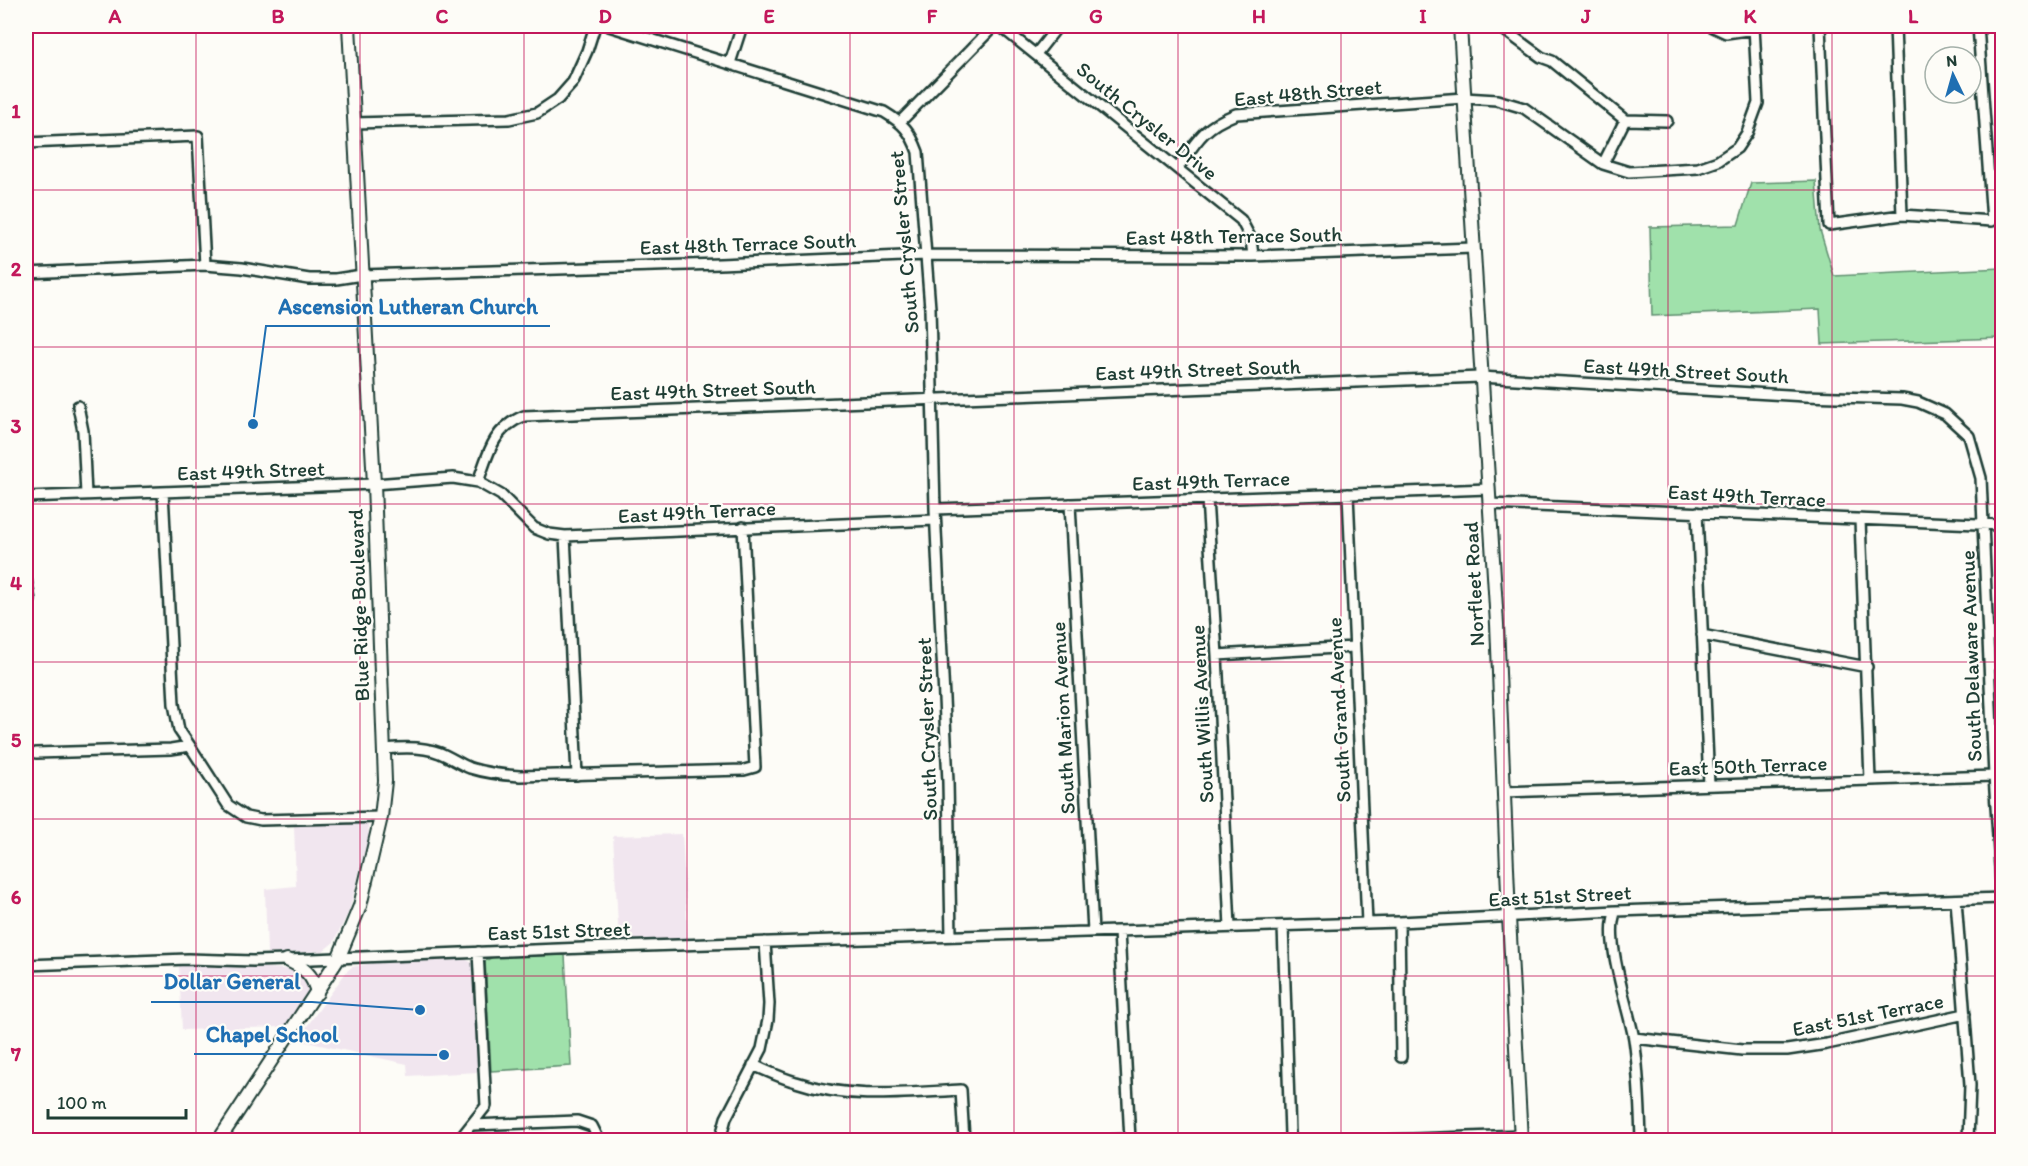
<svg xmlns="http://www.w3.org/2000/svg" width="2028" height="1166" font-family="Itim,sans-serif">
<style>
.built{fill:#f1e6ef}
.green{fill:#a0e1ab;stroke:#608f70;stroke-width:1.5}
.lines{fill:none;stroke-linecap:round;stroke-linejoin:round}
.minor-casing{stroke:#1f3d34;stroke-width:14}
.tertiary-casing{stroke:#1f3d34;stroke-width:16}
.minor{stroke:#fdfcf7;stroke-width:9}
.tertiary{stroke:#fdfcf7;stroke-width:12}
.grid{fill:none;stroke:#c2185b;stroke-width:1.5;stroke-opacity:0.55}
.labels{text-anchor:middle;stroke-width:4.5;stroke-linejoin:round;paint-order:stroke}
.street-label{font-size:21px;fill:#1f3d34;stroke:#fdfcf7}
.leader{fill:none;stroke:#1f6fb2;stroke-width:2}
.callout-dot{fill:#1f6fb2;stroke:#fdfcf7;stroke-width:2}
.callout-label{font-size:22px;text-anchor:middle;font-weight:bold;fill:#1f6fb2;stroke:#fdfcf7;stroke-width:4.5;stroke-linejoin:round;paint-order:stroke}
.neatline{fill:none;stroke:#c2185b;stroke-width:2}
.grid-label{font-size:20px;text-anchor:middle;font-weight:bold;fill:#c2185b}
</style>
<rect width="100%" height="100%" fill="#fdfcf7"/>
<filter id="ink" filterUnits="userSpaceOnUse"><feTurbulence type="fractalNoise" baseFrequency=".0167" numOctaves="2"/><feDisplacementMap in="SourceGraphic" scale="12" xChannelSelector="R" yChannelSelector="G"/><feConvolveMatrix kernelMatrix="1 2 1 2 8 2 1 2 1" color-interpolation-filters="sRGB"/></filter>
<g filter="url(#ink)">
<path class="built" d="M363,823L368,825L369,836L349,911L334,942L323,951L267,954L265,889L296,886L294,825Z
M682,834L688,939L619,942L613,836Z
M465,959L472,963L473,970L478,1072L408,1076L407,1064L297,1040L347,971L352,967L373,963Z
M205,964L298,970L308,981L307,995L284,1027L182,1030L179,965Z"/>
<path class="green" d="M1816,181L1820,230L1834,276L2002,268V338L1822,344L1820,309L1652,316L1650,227L1738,225L1751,183Z
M565,955L571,1066L491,1071L485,961L493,957Z"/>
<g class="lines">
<g class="minor-casing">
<path id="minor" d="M609,26L884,112C904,124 910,131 918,152L930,308L935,509L948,782L951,936
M1000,26L1241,220L1251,239L1253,256
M1499,26L1541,57L1552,61L1625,120L1667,121
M1711,26L1726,33L1754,29
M1820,26L1829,225L1902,215L1992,221L1978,26
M1895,26L1902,215
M1036,54L1058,26
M730,63L742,26
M900,122L994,26
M354,123L509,119L537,113L558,99L573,82L587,51L595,26
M26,143L198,136L205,265
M1603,164L1625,120
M1178,168C1197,140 1203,127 1236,114L1464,98L1497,100L1524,108L1603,164L1629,172L1698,168L1718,161L1737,148L1747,133L1758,103L1754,26
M26,273L205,265L242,268L309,279H336L362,275L720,264L926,255L1253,256L1473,248
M78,406L83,431L86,495
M163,492L174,704L179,730L190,746
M1348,494L1367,923
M26,497L374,484L453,478L478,482L501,495L534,528L549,534L565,536L935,520
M1207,499L1217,655L1230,927
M1070,504L1093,931
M1489,504L2002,525
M935,509L1488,489
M1697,512L1709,785
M1860,520L1870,780
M565,536L577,775
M26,579L30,600
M1702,635L1867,667
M1217,655L1354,647
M385,749C403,747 423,746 440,753C450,757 460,764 470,768C486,773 503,775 520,776L744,770L755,767L743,527
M36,753L171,749L190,746L228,805L246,817L261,820L381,817
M1503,792L1994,776
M1956,900L1970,1085L1968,1140
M1616,911C1603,938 1629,1009 1634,1039C1639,1072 1640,1107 1641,1140
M1399,922L1401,1057
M1283,926L1290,1134L1292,1140
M1119,931L1130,1140
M26,965L188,959L253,961L287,960L584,948L1399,922L1616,911L2002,898L1994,776L1981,478L1969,436L1945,414L1918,402L1902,399L1805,396L1480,377L524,416C493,428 488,454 478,482
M1634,1038L1742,1050H1787L1827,1044L1965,1014
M753,1065C767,1071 781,1078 796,1082C849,1100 906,1093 961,1090L964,1140
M473,1125L577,1121L592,1126L599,1140
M459,1140L486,1106L478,952
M720,1140L726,1118L762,1049L768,1020L769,1004L765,942
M1110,1140L1130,1139
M1386,1140L1521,1135"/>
</g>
<g class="tertiary-casing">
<path id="tertiary" d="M1460,26L1497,624L1509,917L1521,1140
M287,960C303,967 313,974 317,993
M219,1140L338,959L360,906L381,817L385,781L374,484L349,26"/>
</g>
<use href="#minor" class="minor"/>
<use href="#tertiary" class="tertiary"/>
</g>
</g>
<path class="grid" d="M196,26V1140M360,26V1140M524,26V1140M687,26V1140M850,26V1140M1014,26V1140M1178,26V1140M1341,26V1140M1504,26V1140M1668,26V1140M1832,26V1140M26,190H2002M26,347H2002M26,504H2002M26,662H2002M26,819H2002M26,976H2002"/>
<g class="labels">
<g class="street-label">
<text transform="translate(1308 93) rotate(-5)" y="7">East 48th Street</text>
<text transform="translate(1147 121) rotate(39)" y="7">South Crysler Drive</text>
<text transform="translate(1234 236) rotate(-1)" y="7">East 48th Terrace South</text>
<text transform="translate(904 242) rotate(-95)" y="7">South Crysler Street</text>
<text transform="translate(748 244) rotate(-2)" y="7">East 48th Terrace South</text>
<text transform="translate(1198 370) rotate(-2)" y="7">East 49th Street South</text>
<text transform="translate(1686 371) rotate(3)" y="7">East 49th Street South</text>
<text transform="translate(713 390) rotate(-2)" y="7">East 49th Street South</text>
<text transform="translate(251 471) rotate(-2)" y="7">East 49th Street</text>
<text transform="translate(1211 481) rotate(-2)" y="7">East 49th Terrace</text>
<text transform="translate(1747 496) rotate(3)" y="7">East 49th Terrace</text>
<text transform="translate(697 512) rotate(-3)" y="7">East 49th Terrace</text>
<text transform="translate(1474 584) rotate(-93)" y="7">Norfleet Road</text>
<text transform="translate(359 605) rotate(-92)" y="7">Blue Ridge Boulevard</text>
<text transform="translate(1971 656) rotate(-92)" y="7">South Delaware Avenue</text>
<text transform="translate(1339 710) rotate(-93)" y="7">South Grand Avenue</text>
<text transform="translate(1202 714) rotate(-93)" y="7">South Willis Avenue</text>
<text transform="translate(1063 718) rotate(-93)" y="7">South Marion Avenue</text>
<text transform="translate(927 729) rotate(-92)" y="7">South Crysler Street</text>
<text transform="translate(1748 766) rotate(-2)" y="7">East 50th Terrace</text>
<text transform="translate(1560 896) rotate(-3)" y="7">East 51st Street</text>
<text transform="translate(559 931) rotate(-2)" y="7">East 51st Street</text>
<text transform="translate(1868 1015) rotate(-11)" y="7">East 51st Terrace</text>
</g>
</g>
<path class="leader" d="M253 424L266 326H550M420 1010L312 1002H151M444 1055L350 1054H194"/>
<g class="callout-dot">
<circle cx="253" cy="424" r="6"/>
<circle cx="420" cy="1010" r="6"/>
<circle cx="444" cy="1055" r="6"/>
</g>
<g class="callout-label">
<text x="408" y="314">Ascension Lutheran Church</text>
<text x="232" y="989">Dollar General</text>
<text x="272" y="1042">Chapel School</text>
</g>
<rect width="2028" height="1166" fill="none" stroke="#fdfcf7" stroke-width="66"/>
<g transform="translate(1953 75) rotate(355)"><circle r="28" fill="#fdfcf7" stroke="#a4b0a9" stroke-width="1.5"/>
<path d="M0-4.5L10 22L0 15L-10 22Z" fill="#1f6fb2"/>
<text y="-9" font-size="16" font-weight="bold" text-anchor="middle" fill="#1f3d34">N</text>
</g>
<path d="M48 1109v9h138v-9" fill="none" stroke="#1f3d34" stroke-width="3"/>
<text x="57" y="1109" font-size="18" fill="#1f3d34" stroke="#fdfcf7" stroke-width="4.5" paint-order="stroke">100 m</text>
<rect x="33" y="33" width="1962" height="1100" class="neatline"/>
<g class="grid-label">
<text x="115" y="23">A</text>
<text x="278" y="23">B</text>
<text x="442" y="23">C</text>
<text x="605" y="23">D</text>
<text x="769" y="23">E</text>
<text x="932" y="23">F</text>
<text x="1096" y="23">G</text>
<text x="1259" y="23">H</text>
<text x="1423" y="23">I</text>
<text x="1586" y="23">J</text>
<text x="1750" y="23">K</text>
<text x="1913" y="23">L</text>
<text x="16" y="118">1</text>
<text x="16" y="276">2</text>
<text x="16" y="433">3</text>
<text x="16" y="590">4</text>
<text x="16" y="747">5</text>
<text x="16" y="904">6</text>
<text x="16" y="1061">7</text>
</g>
</svg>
